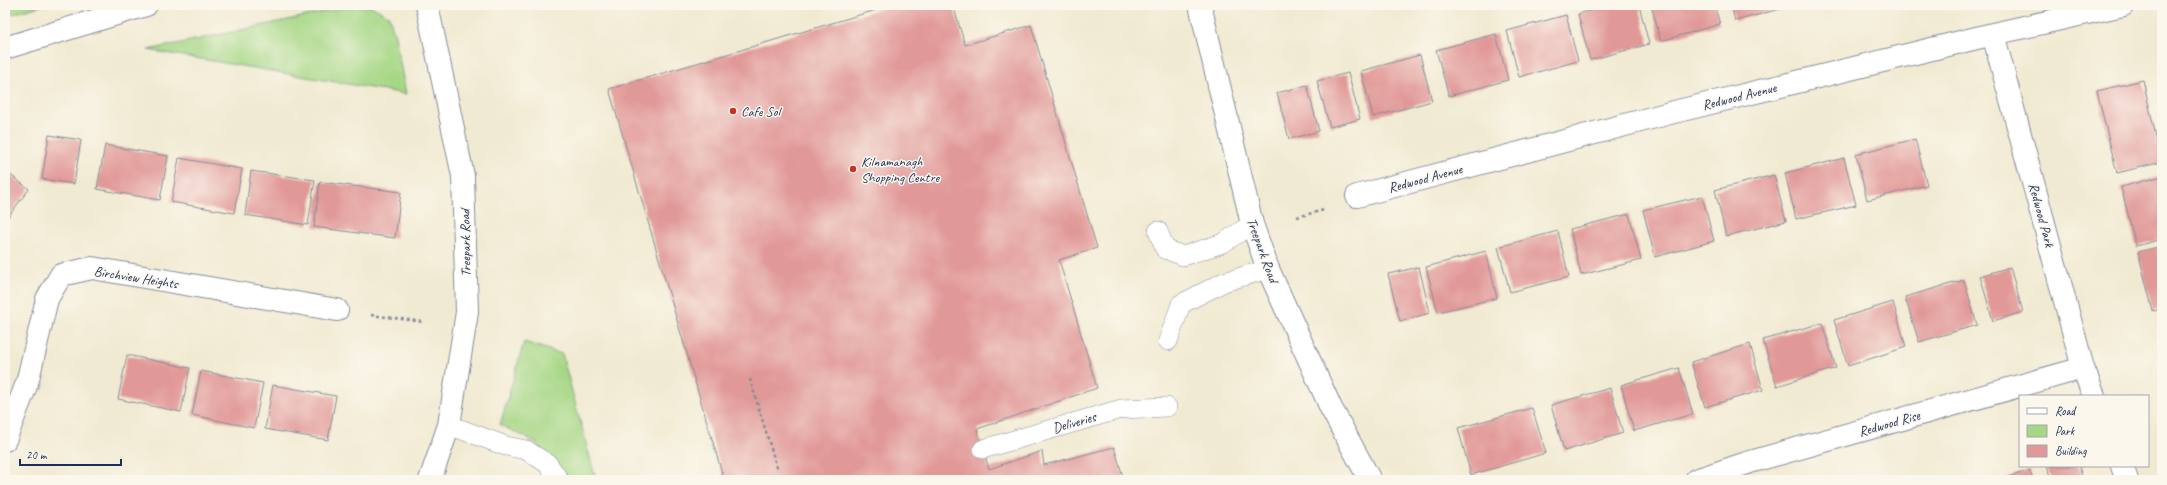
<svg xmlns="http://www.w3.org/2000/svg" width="2167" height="485" font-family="Caveat,sans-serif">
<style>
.green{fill:#a6d785;stroke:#608372}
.building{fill:#e19998}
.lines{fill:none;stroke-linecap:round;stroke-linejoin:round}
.service-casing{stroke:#868c98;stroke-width:20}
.minor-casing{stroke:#868c98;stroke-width:24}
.tertiary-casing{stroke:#868c98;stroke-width:24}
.path{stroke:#868c98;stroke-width:2.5;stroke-dasharray:3 3;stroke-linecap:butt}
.service{stroke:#fff;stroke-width:19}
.minor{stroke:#fff;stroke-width:22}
.tertiary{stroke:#fff;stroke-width:22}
.poi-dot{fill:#c8321e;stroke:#fbf7ec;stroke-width:1.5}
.labels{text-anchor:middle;stroke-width:3;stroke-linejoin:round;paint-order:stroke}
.street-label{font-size:14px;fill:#1b2f5e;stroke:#fbf7ec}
.poi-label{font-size:14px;fill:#1b2f5e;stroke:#fbf7ec;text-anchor:start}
</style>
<rect width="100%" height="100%" fill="#fbf7ec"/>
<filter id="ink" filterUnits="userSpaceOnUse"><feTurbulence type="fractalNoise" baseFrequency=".025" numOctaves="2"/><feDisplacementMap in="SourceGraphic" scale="8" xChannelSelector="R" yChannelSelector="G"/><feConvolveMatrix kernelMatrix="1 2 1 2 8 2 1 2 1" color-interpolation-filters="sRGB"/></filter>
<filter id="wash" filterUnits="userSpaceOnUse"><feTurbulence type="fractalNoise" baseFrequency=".012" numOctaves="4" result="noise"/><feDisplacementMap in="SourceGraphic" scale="16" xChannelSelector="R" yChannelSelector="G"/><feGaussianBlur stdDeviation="0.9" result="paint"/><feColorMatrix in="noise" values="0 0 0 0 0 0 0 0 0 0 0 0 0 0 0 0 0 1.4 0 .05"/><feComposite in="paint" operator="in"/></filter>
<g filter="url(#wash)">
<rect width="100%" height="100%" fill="#f1ead2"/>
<path class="green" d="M5,5H44L5,16Z
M371,6L389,16L395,36L406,94L148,50L348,7Z
M524,342L562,354L596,480H568L534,441L500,425Z"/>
<g id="blocks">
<path class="building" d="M893,5H953L965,45L1031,25L1097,248L1059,260L1097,388L977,429L989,469L1042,451L1044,465L1114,447L1124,480H724L609,89Z
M1611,5H1639L1649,44L1590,60L1578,14Z
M1651,5H1714L1720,24L1661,41Z
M1731,5H1791V6L1735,21Z
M1566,15L1578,61L1519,77L1507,31Z
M1496,34L1508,80L1449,96L1436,50Z
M1420,55L1432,101L1373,117L1361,71Z
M1348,73L1360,119L1330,127L1317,81Z
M2143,80L2162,162L2117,173L2097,91Z
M1307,85L1319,131L1289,139L1277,93Z
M49,135L81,140L74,184L42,179Z
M1915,139L1927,185L1867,200L1856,154Z
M105,145L168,156L160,200L97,189Z
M179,158L242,169L234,213L171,202Z
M1844,158L1856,205L1796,219L1785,173Z
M5,171L29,189L5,221Z
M251,171L315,180L308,225L245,215Z
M1774,175L1786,221L1726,236L1715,190Z
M2162,176V239L2136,246L2121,187Z
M320,182L401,192L395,238L314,227Z
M1702,196L1714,241L1655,257L1643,210Z
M1629,214L1641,260L1581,275L1570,229Z
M1558,231L1569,277L1510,292L1498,247Z
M2162,246V309L2153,311L2138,252Z
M1486,251L1497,298L1438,312L1426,267Z
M1419,267L1430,313L1400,321L1388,274Z
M2010,267L2023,312L1993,321L1980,276Z
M1964,280L1977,325L1919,342L1905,297Z
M1893,302L1906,347L1848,366L1834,320Z
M1822,323L1836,368L1777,386L1763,340Z
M2162,335V348L2158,337Z
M1750,344L1763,390L1705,407L1691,362Z
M127,355L190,368L181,412L118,399Z
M1679,368L1693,414L1634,431L1621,385Z
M201,371L263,383L254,428L192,415Z
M273,385L336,396L328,440L265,429Z
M1610,388L1623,433L1564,451L1551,405Z
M1532,408L1546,453L1471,475L1458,428Z
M2047,466H2079L2083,480H2051Z
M2030,470L2033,480H2000Z"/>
</g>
</g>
<g filter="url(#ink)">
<use href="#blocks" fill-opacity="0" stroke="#868c98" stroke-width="1"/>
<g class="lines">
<g class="service-casing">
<path id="service" d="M1158,231L1165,249L1183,256L1223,243L1252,224
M1168,341L1181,304L1224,282L1268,269
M449,425L506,446L526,450L548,464L559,480
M983,449L1121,409L1167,407"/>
</g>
<g class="minor-casing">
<path id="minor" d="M1993,34L2083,368L2094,396
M1357,196L1670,113L1993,34L2123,5
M5,440L27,383L47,299L61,275L92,268L337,310
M2122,466L2127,480
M1696,480L1750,462L2083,368"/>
</g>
<g class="tertiary-casing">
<path id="tertiary" d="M427,5L463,176L467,312L449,425L430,480
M1200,5L1252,224L1268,269L1331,408L1370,480
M5,48L146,5"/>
</g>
<path class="path" d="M1297,217L1324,210
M371,315L424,322
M750,379L777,468"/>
<use href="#service" class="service"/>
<use href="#minor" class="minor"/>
<use href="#tertiary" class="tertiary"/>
</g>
</g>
<g class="poi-dot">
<circle cx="733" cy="111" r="4"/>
<circle cx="853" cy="169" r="4"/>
</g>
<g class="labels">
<g class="street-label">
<text transform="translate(1739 96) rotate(-14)" y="5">Redwood Avenue</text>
<text transform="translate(1425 178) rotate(-15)" y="5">Redwood Avenue</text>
<text transform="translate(2042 215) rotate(75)" y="5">Redwood Park</text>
<text transform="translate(465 243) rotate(-91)" y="5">Treepark Road</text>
<text transform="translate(1263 250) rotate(70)" y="5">Treepark Road</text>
<text transform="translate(136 277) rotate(9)" y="5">Birchview Heights</text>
<text transform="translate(1074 422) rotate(-16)" y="5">Deliveries</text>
<text transform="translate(1889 423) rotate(-16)" y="5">Redwood Rise</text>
</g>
<g class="poi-label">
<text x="741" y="116">Cafe Sol</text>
<text x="861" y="166">Kilnamanagh<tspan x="861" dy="16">Shopping Centre</tspan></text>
</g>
</g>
<rect width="2167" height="485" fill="none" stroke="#fbf7ec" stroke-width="20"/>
<rect x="2019" y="395" width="130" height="72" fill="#fbf7ec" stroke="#a1a7b3"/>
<rect x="2027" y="408" width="20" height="6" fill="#ffffff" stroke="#a1a7b3"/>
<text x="2055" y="415" font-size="12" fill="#1b2f5e">Road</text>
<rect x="2027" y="425" width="20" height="12" fill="#a6d785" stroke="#a1a7b3"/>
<text x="2055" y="435" font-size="12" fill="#1b2f5e">Park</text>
<rect x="2027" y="445" width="20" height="12" fill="#e19998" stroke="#a1a7b3"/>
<text x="2055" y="455" font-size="12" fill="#1b2f5e">Building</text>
<path d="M20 459v6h101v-6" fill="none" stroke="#1b2f5e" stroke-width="2"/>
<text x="26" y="459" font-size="12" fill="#1b2f5e" stroke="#fbf7ec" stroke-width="3" paint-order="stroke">20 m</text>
</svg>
